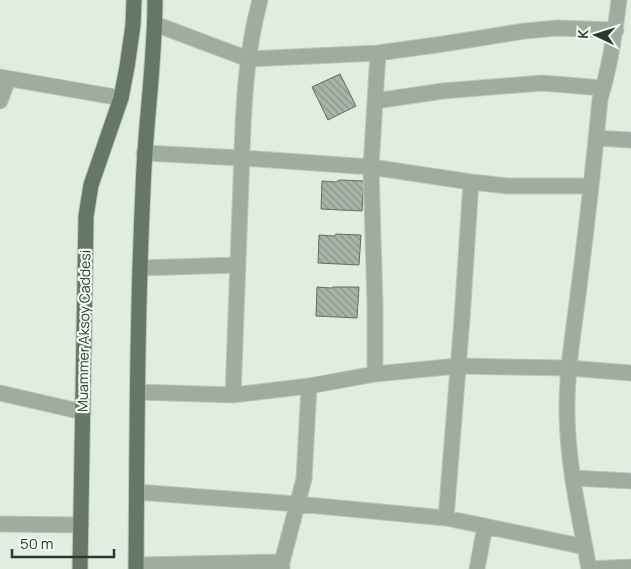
<svg xmlns="http://www.w3.org/2000/svg" width="631" height="569" font-family="Manrope,sans-serif">
<style>
.building{fill:url(#building-back-hatch);stroke:#626d62}
.lines{fill:none;stroke-linecap:round;stroke-linejoin:round}
.minor-casing{stroke:#bdc8bd;stroke-width:17}
.major-casing{stroke:#bdc8bd;stroke-width:17}
.minor{stroke:#a1aca1;stroke-width:15}
.major{stroke:#657865;stroke-width:15}
.labels{text-anchor:middle;stroke-width:4.5;stroke-linejoin:round;paint-order:stroke}
.street-label{font-size:14px;fill:#303530;stroke:#edfaee}
</style>
<defs>
<pattern id="building-back-hatch" width="6" height="6" patternUnits="userSpaceOnUse" patternTransform="scale(1.25)"><rect width="6" height="6" fill="#a8b4a8"/><path d="M-1 5l2 2M0 0l6 6M5-1l2 2" fill="none" stroke="#899389"/></pattern>
</defs>
<rect width="100%" height="100%" fill="#e0ede0"/>
<path class="building" d="M340,74L356,106L328,120L312,87Z
M339,180L364,181L362,211L321,209L322,181L336,182Z
M336,234L361,235L359,265L318,263L319,235L334,236Z
M317,287L331,288L334,287H359L357,318L316,316Z"/>
<g class="lines">
<g class="minor-casing">
<path id="minor" d="M155,24L248,59L378,53L443,44L525,31L557,28L616,30
M0,77L121,98
M0,101L8,79
M375,101L443,91L542,83L603,88
M596,138L631,140
M144,153L242,158L371,167L471,182L508,186H591
M140,268L237,265
M375,374V305L371,167L378,53
M138,392L233,395L309,386L375,374L458,366L569,368L631,373
M0,393L83,412
M233,395C235,324 238,253 241,181C243,121 244,59 260,0
M574,478L631,481
M137,492L297,504L446,518L585,547
M446,518L462,319L471,182
M0,524L81,525
M136,565L282,562
M282,569V562L304,479L309,386
M477,569L485,526
M589,569C580,519 568,467 567,415C566,373 574,329 579,287C587,224 594,162 600,99C610,67 615,33 619,0
M589,569L631,567"/>
</g>
<g class="major-casing">
<path id="major" d="M80,569L86,216L91,185L121,98L127,67L133,25L134,0
M136,569C137,442 137,316 143,189C145,126 155,63 155,0"/>
</g>
<use href="#minor" class="minor"/>
<use href="#major" class="major"/>
</g>
<g class="labels">
<g class="street-label">
<text transform="translate(84 331) rotate(-89)" y="5">Muammer Aksoy Caddesi</text>
</g>
</g>
<g transform="translate(596 35) rotate(274)" stroke="#edfaee" stroke-width="4" paint-order="stroke">
<path d="M0-4L9 19L0 12L-9 19Z" fill="#303530"/>
<text y="-8" font-size="14" font-weight="bold" text-anchor="middle" fill="#303530">K</text>
</g>
<path d="M12 549v8h102v-8" fill="none" stroke="#303530" stroke-width="2.5"/>
<text x="20" y="549" font-size="15" fill="#303530" stroke="#edfaee" stroke-width="4" paint-order="stroke">50 m</text>
</svg>
